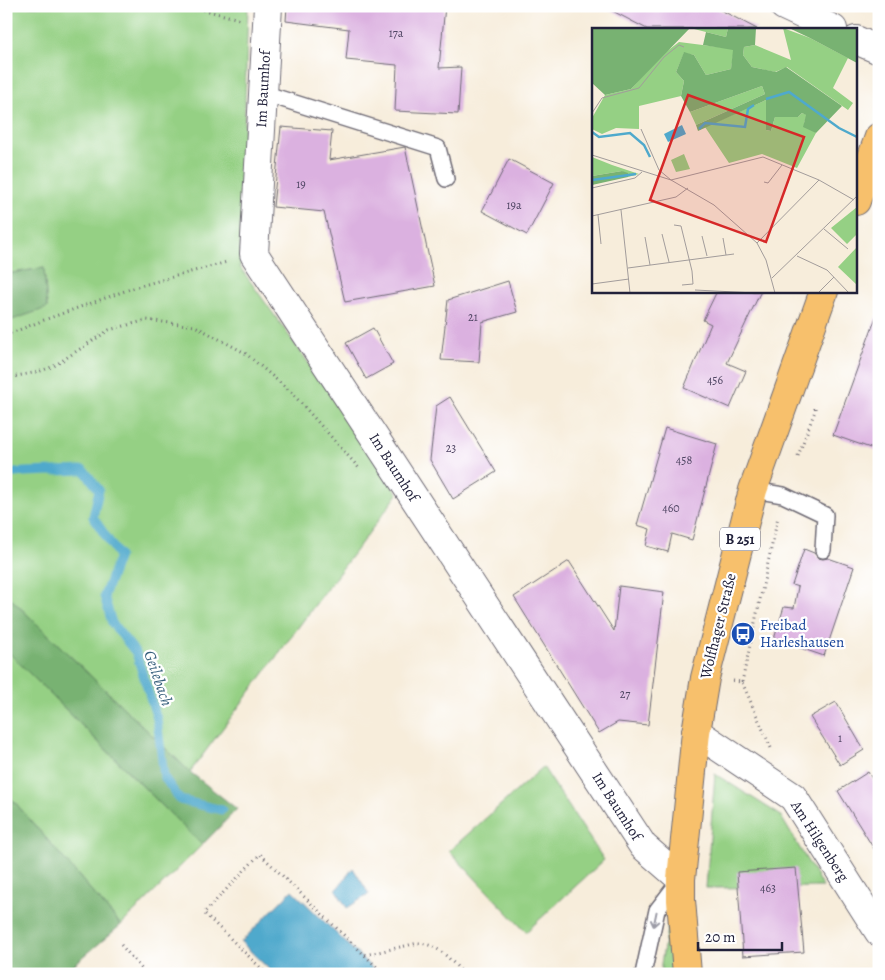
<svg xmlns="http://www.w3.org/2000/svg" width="885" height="980" font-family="Alegreya,serif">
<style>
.green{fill:#95d084;stroke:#5c7960}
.forest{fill:#78b272;stroke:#4d6a56}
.water{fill:#4fa9cc;stroke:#386684}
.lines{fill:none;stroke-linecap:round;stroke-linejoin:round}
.stream{stroke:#4fa9cc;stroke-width:9}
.building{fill:#dbb1e0}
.lane-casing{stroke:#6d6973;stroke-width:18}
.street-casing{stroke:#6d6973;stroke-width:30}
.primary-casing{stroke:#6d6973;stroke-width:30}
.path{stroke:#6d6973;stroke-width:3;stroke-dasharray:1 4;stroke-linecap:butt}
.lane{stroke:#fff;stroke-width:15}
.street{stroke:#fff;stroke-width:28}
.primary{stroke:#f7c06c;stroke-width:28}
.oneway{stroke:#9c9ca7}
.labels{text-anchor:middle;stroke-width:4.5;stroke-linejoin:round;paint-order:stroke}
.number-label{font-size:12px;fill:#504664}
.shield{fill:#fff;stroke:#646476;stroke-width:1}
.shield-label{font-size:14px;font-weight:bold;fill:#22223b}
.street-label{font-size:15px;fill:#22223b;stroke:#fff}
.transit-label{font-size:15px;fill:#164399;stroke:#fff;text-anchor:start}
.water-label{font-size:16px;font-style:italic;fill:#365f7c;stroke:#fff}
.inset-river{fill:none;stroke:#4fa9cc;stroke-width:2.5}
.inset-road{fill:none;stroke:#a29c9b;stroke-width:1}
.view{fill:#d62828;fill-opacity:0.15;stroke:#d62828;stroke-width:2.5}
.inset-edge{fill:none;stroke:#22223b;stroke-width:2.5}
</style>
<rect width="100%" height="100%" fill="#fff"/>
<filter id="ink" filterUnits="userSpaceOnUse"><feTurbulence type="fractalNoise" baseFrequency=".02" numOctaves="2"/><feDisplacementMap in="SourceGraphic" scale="10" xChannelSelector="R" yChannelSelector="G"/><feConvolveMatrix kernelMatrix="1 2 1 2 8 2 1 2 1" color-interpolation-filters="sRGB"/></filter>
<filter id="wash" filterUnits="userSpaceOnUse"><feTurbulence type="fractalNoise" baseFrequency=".0096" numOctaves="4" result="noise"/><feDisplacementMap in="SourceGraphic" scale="20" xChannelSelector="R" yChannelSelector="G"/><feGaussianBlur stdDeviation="1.12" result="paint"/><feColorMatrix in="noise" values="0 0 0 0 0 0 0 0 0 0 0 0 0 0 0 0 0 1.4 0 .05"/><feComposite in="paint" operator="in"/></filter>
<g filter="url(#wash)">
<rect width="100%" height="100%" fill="#f7eddb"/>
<path class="green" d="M6,6H248L240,267L368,446L398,494L190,772L6,594V322L47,307L44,268L6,274Z
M6,650L202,845L121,925L6,792Z
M543,767L604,860L526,932L449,851Z
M715,774L780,815L823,887L706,888Z
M669,918L676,974H661V964Z"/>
<path class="forest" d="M44,268L47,308L6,322V274Z
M6,594L190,772L237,809L202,845L6,650Z
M6,792L121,925L63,974H6Z"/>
<path class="water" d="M353,868L369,894L347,908L336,890Z
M292,890L378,974H274L241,942Z"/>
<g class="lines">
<path class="stream" d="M6,474L25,472L84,470L99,490L93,517L119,556L104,596L112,623L136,653L157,719L164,777L180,800L222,810"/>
</g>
<g id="blocks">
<path class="building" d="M287,6H445L439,68L461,67L458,114L395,111L397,65L346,60L349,29L286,21Z
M603,6H713L757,29H647Z
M281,127L332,131L329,160L405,147L435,286L345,302L324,212L273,207Z
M509,159L554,183L527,235L482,211Z
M508,281L517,312L482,322L479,362L441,360L448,300Z
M717,291H761L727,363L746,371L730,408L684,388L711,324L703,320Z
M876,317H879V451L833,435Z
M373,328L393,364L366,379L346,343Z
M450,397L496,472L453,499L430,460L436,406Z
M665,428L717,444L692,540L672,534L668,552L646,546L650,529L637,525Z
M804,549L814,553L818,558L823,559L828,558L854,567L824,656L774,639L784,607L794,608L798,587L792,585Z
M569,561L614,631L619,586L664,592L648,725L618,722L599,733L514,597Z
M836,702L864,750L840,765L810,717Z
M868,772L879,790V857L838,791Z
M796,868L804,952L743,956L737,872Z"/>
</g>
</g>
<g filter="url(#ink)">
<use href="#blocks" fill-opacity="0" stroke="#6d6973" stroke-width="1"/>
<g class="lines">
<g class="lane-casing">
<path id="lane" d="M263,93L438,148L446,179
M753,490L783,495L825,515L823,550
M643,974L657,910L680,880"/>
</g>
<g class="street-casing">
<path id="street" d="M268,6L254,254L643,846L681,879
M784,6L833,29
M856,40L879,50
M696,732L793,797L879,932"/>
</g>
<g class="primary-casing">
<path id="primary" d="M856,201L879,137
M687,974L681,900V879L696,732L705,678L753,490L824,291"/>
</g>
<path class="path" d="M189,6L239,19
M6,335L44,320L136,287L227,262
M6,378L38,372L54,366L109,330L147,320L195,326L245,353L291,392L359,468
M798,456L815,411V405
M733,681L742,682L771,748
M742,682L778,517
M121,945L146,974
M365,955L418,943C439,944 450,960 464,974
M267,974L204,913L260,854L384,974"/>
<use href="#lane" class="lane"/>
<use href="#street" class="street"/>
<use href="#primary" class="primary"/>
</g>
<defs><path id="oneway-shaft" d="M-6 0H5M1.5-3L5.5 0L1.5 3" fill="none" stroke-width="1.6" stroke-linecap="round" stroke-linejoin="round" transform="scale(1.25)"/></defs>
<use class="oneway" href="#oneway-shaft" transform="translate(655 919) rotate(102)"/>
</g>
<defs>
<g id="bus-disc" transform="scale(1.25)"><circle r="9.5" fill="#1a4fb4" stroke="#fff"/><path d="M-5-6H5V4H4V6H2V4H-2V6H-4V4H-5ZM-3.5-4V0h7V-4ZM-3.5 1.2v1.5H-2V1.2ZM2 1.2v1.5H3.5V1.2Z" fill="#fff"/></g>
</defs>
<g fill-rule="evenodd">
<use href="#bus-disc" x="743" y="634"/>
</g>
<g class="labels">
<g class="number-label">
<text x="396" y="37">17a</text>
<text x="301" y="188">19</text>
<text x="514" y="209">19a</text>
<text x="473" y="321">21</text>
<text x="715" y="384">456</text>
<text x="451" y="452">23</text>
<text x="684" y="464">458</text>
<text x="671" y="512">460</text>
<text x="625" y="698">27</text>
<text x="840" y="742">1</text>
<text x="768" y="892">463</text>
</g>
<rect class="shield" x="720" y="527.5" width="40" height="23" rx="4"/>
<g class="shield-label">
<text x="740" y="544">B 251</text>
</g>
<g class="street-label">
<text transform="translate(263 89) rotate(-87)" y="5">Im Baumhof</text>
<text transform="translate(394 467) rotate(57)" y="5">Im Baumhof</text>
<text transform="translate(718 626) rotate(-76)" y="5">Wolfhager Straße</text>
<text transform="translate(617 806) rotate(57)" y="5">Im Baumhof</text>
<text transform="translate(820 841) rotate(57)" y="5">Am Hilgenberg</text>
</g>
<g class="transit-label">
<text x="760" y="630">Freibad<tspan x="760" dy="17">Harleshausen</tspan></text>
</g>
<g class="water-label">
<text transform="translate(159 678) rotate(71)" y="6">Geilebach</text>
</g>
</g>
<g transform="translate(592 28)">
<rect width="265" height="265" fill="#f7eddb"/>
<path d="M98,0H136L134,9ZM191,0L218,10L256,30L241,60L261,75L256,82L195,39L183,44L160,39L151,27L152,19L163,17L199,32ZM87,14L142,21L139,41L114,47L102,27L92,25L84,44L92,53L89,68L47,78V101L24,100L10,106L0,101V90L13,67L39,61L70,27ZM170,58L173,66L104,97L98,84ZM174,72V102L179,103L183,89H206L210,85L215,87L212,95L224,105L205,140L170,126L137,135L113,99ZM92,126L98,141L84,144L79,132ZM0,129L20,137L47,146L36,149L30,143L0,148ZM265,179V206L255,216L239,200ZM265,219V257L246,239Z" fill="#95d084"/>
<path d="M0,0H98L39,61L13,67L0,55ZM136,0H164L163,17L152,19L151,27L160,39L184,44L194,39L250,78L224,105L211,99L214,87L210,85L206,89H183L179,103L174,102V72L106,103L104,97L173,66L170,58L98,84L89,68L92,53L84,44L92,24L102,27L114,47L139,41L141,22L111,17L114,4L134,9ZM197,0H265V35L218,10ZM30,143L36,145V149L0,157V148Z" fill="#78b272"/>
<path d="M90,97L94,106L76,114L72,106Z" fill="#4fa9cc"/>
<path class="inset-river" d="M174,71L197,64L247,100L265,109M107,101L113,95L153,99L156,81L162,77M0,104L7,109L38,105L52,117L58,129M0,152L44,146"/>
<path class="inset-road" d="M0,85L10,70L47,60L72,29L87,17L92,19M49,101L67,142L79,152L171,129L227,152L262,172M0,127L79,152L122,177L165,215L174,232L183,265M172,154L176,155L190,137M0,160L43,150L50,144M29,182L38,265M6,187L9,216M0,188L84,169L96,160M82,197L89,198L100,243L101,256L90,257M232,201L256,221M70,206L77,234M110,208L115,228M53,209L58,237M131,210L134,227M165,215L227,152M205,228L235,242L257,265M36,240L142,226M180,250L265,168M0,256L37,251M103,262L163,265M226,265L242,249"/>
<path class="view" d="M96,67L212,109L174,214L58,172Z"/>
<rect width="265" height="265" class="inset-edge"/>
</g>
<rect width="885" height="980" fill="none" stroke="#fff" stroke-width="25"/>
<path d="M698 942v8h84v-8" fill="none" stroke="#22223b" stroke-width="2.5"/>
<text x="705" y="942" font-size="15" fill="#22223b" stroke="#ffffff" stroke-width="4" paint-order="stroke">20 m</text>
</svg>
